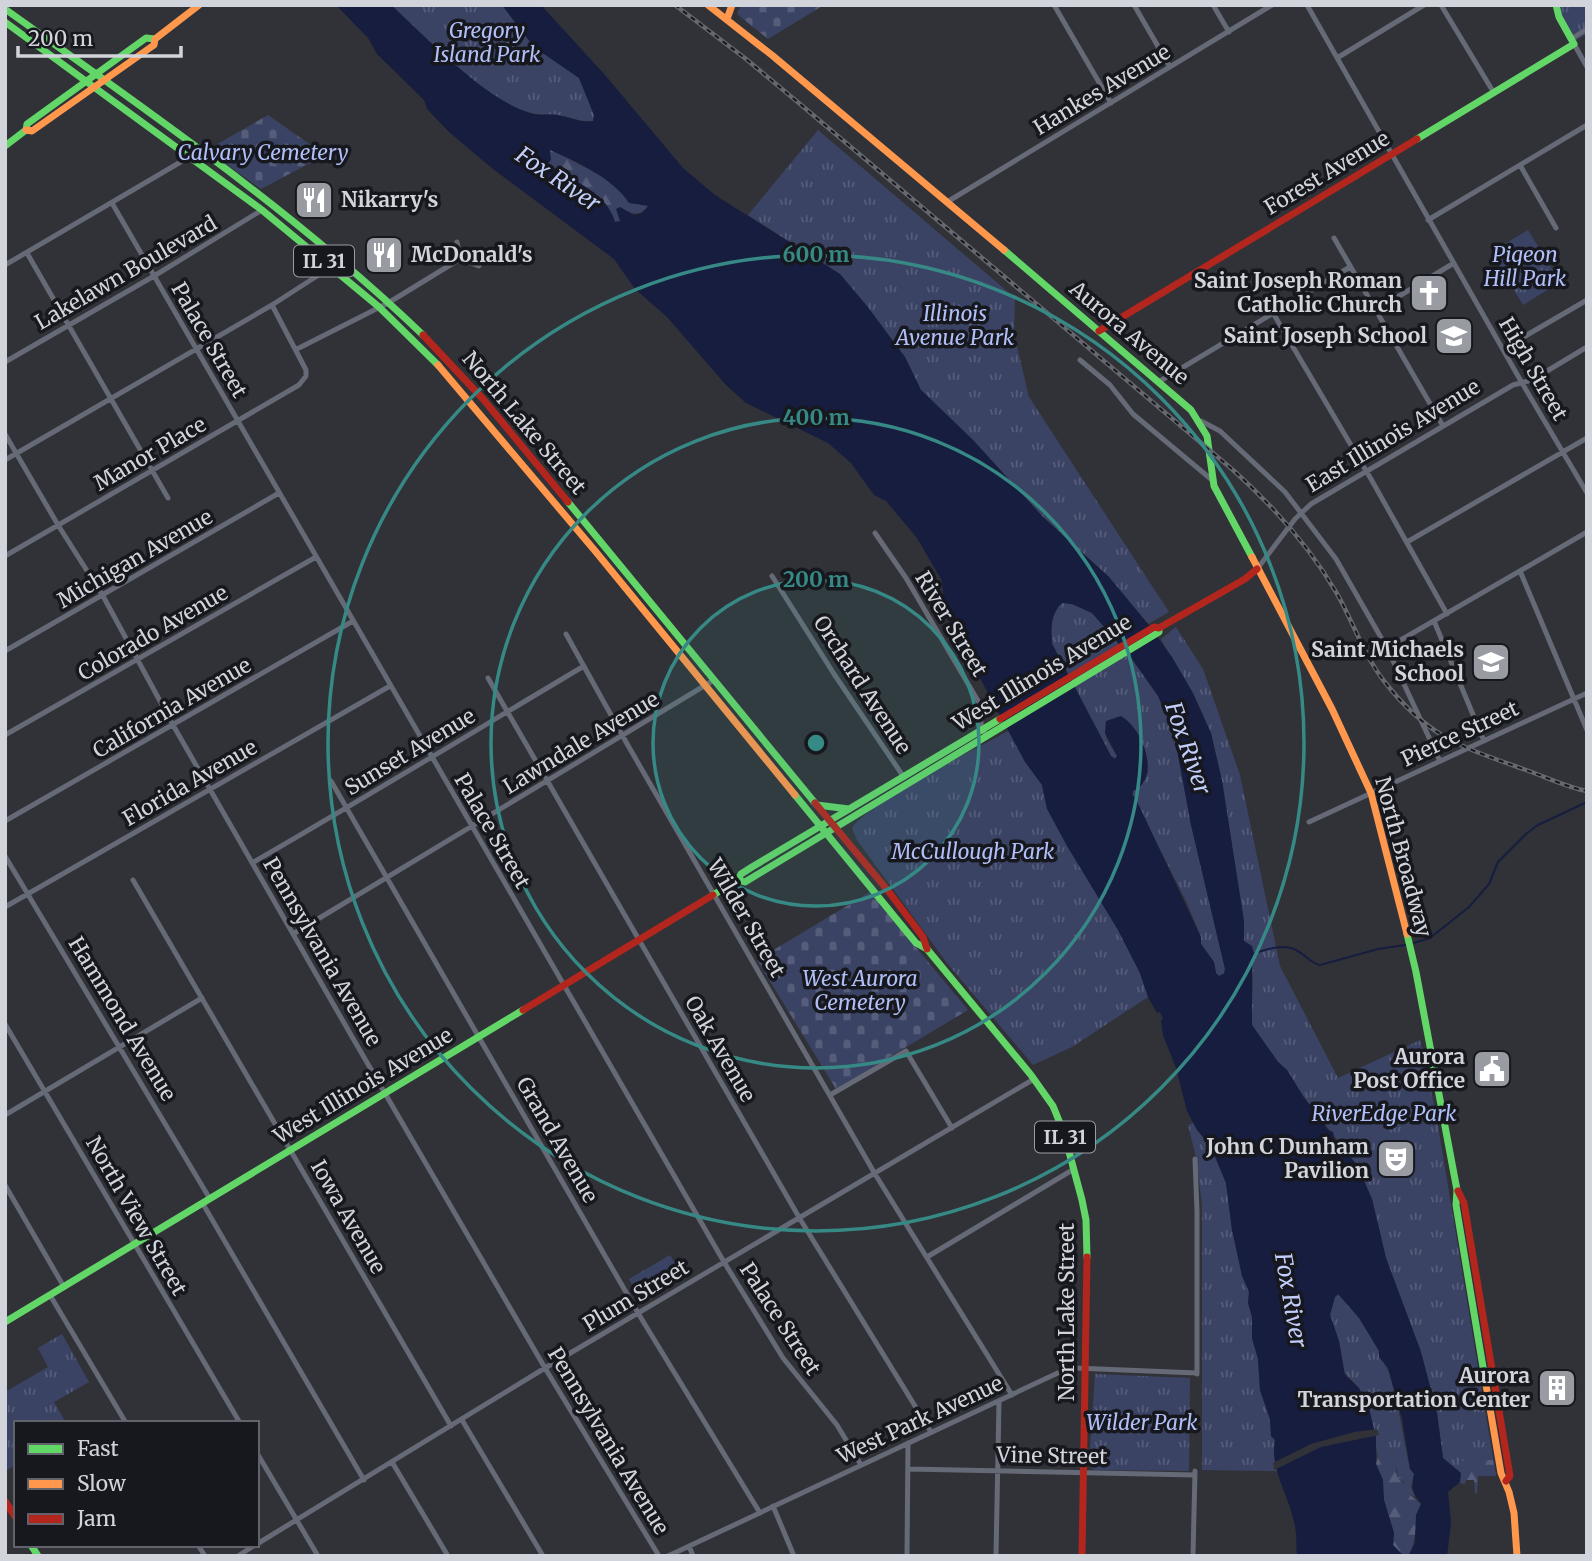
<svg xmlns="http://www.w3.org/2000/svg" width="1592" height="1561" font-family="Merriweather,serif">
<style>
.grass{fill:url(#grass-tufts)}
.forest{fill:url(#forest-firs)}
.cemetery{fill:url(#cemetery-stones)}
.water{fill:#171d3f;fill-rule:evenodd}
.pier{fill:#303238}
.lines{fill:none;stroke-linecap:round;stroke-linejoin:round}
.stream{stroke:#171d3f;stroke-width:2}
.street{stroke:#666a76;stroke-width:5}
.fast{stroke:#63d668;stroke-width:7}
.slow{stroke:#ff974d;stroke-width:7}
.jam{stroke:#b3261e;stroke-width:7}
.rail-casing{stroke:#666870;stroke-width:4.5}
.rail{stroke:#17181e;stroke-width:2;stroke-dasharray:5;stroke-linecap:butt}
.ring{fill:none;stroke:#368984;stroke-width:3.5}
.labels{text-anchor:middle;stroke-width:7;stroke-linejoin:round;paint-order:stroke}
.shield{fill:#17181e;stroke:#9a9ca3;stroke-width:2}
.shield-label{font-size:19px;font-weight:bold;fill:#d2d4dc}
.park-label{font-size:21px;font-style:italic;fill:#b0bff8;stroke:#17181e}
.street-label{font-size:21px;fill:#d2d4dc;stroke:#17181e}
.poi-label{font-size:21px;font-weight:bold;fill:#d2d4dc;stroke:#17181e;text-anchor:end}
.water-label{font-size:23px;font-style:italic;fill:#c2cef9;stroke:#17181e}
.centre{fill:#368984;stroke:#17181e;stroke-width:3.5}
.ring-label{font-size:21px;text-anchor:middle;font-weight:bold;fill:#368984;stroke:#17181e;stroke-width:7;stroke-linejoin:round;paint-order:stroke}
</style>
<defs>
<pattern id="grass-tufts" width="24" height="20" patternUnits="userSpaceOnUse" patternTransform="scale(1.75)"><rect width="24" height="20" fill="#3b4364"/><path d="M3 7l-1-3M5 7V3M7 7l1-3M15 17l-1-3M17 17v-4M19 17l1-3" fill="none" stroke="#565d7a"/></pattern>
<pattern id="forest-firs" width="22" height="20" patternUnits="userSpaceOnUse" patternTransform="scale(1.75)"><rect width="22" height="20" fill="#3b4364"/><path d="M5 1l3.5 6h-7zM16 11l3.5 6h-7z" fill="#565d7a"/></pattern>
<pattern id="cemetery-stones" width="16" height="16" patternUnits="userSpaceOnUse" patternTransform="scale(1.75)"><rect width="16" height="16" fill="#3b4364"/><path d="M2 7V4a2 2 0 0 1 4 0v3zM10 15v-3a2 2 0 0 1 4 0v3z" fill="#565d7a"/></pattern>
</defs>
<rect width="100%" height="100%" fill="#303238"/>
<path class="grass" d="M391,5H502L534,47L579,78L594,115L593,121C580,123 570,116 557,115C550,114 543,115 536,114C491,107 425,36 391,5Z
M1559,5H1587V34L1575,41L1562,19Z
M818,130L1015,298L1014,334L1029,397L1169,612L1148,624L1109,577L1043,517L973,440L921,390L905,357L840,274L748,215Z
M1528,230L1560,282L1523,305L1491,252Z
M1062,603L1072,604L1092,613L1132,659L1158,696L1174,733L1191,825L1225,969L1224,973L1219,976L1216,973L1214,962L1201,944V937L1187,903L1133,796V791L1148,772L1137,731L1106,729V738L1117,756L1115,759L1111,756L1052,643C1051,628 1050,615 1062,603Z
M1176,627L1203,669L1240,775L1280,966L1338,1078L1420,1040L1436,1114L1496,1476H1462L1443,1458L1437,1413L1421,1352L1386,1258L1372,1199L1357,1165L1303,1096L1287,1070L1278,1062L1252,1025L1251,1017C1252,999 1257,953 1244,941V921L1211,733L1161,639Z
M1010,730L1042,785L1047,809L1118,930L1140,973L1148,997L1072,1047L1033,1065L947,963L857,840L852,828C867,804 979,747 1010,730Z
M1193,1123L1211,1147L1226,1183L1232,1230L1249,1292L1248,1303L1252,1317V1338L1258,1359L1260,1391L1270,1419L1271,1436L1275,1440L1274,1445L1278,1471L1202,1470V1204L1196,1157L1188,1125Z
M670,1255L683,1277L642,1302L629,1279Z
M1338,1294C1356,1305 1369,1333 1379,1351C1380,1360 1388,1367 1390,1376C1399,1407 1403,1438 1410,1469L1414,1474L1411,1487L1415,1497L1408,1493L1404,1482L1398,1478L1397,1469L1386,1458L1378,1457L1369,1408L1359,1388L1344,1372L1339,1341L1330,1315L1335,1297Z
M62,1334L89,1382L54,1402L66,1423H16V1465L5,1471V1392L48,1367L38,1348Z
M1095,1374L1190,1378L1189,1471L1095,1470L1091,1468L1089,1463Z"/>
<path class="forest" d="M550,149L607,179L649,206C640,215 636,215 624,210L621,221L615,222L565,191L563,170H545Z
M1378,1457C1392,1457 1396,1466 1398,1478L1406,1485L1408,1493L1421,1504C1415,1519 1416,1547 1408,1556L1401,1554L1393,1545L1394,1533L1384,1500L1381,1476L1376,1464Z
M1493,1460L1496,1476H1478L1477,1494L1475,1493L1474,1480H1466L1465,1484L1460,1483V1461Z"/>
<path class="cemetery" d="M741,5H824L768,39L737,14Z
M268,115L325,155L261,189L207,150Z
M870,892L968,1010L836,1089L757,960Z"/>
<path class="water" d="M336,5H391C426,37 489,104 534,114C543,116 553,113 561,116C573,118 581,123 593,121L594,115L579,78L534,47L502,5H541L605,75L683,168L715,195L840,274L867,306L905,357L921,390L973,440L1043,517L1109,577L1148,624L1172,657L1193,693L1211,733L1222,780L1244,921V941L1252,946L1255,958L1252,965V1025L1278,1062L1287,1070L1303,1096L1328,1130L1333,1132L1334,1138L1357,1165L1372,1199L1386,1258L1421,1352L1437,1413L1443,1458L1461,1473L1460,1482L1448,1492L1451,1523L1447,1556H1408L1415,1543L1416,1515L1421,1504C1412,1491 1411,1490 1414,1474L1410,1469L1402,1419L1388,1368L1379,1357V1351L1359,1318L1338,1294L1335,1297L1330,1315L1339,1341L1345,1375L1359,1388L1369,1408L1376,1437V1464L1383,1480L1384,1500L1394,1533L1393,1545L1404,1556H1297C1296,1545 1297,1532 1294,1522C1289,1496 1269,1467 1275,1440L1271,1436L1270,1419L1260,1390L1258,1359L1252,1338V1317L1248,1303L1249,1292L1242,1276L1232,1230L1226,1183L1211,1147L1197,1130L1187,1111L1176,1068L1163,1035L1161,1021L1163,1019L1160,1012L1157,1013L1148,997L1140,973L1118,930L1067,846L1047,809L1042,785L1025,762L944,611L942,581L917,538L886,501L874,495L851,463L828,443L746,403L726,385L667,317L635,289L614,259L493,169L449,132L427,109L424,100L377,54L368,38ZM550,150C576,161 614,179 629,203L648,206L642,213L634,215L620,207L616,209L620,221L615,222C609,200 590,189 571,178L570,192L565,191L563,170L556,168L551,171L545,169L546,166L551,160ZM1062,603L1072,604L1092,613L1132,659L1158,696L1174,733L1191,825L1225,969L1224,974L1219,976L1216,973L1214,962L1201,944V937L1135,797L1132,795L1133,791C1162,778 1143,729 1121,716L1106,721L1105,733L1117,756L1115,759L1111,756L1052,644C1051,628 1050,615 1062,603Z"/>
<path class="pier" d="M1377,1429L1379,1435L1321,1447L1274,1470L1273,1463L1311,1444L1354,1432Z"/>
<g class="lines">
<path class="stream" d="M1410,944L1430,938L1469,907L1489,884L1498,862L1527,833L1538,825L1587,802
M1252,954C1265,950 1283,943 1296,950C1306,955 1310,963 1320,965L1378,949L1405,945"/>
<path class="street" d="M1054,5L1111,103
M1134,5L1170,67
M1213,5L1229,32
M1307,5L1522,383L1587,493
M1441,5L1494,93
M1571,39L1587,29
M1574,44L1587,67
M1337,58L1424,5
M1520,165L1556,228
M947,202L1272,5
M112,203L724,1262L783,1358L837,1425L861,1465
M1428,220L1587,125
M1334,238L1443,426
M457,242L460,259L479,266
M27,253L168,498
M5,265L184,160L189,155
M1376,310L1454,263
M1273,313L1371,479L1447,614
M297,349L388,303L460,259
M1503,349L1587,300
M1080,360L1110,385L1133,414L1212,480
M5,362L154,276L262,210
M1160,381L1350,267
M1201,421L1220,431L1285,492L1336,559L1387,648L1440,761
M5,434L58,525L103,596L173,725L351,1035L545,1368L659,1556
M5,460L272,305L331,267
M875,533L906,578L981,706V726L986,735
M1407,542L1587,438
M5,556L299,385L306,376V370L272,305
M1257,569L1295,519L1311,504L1513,385L1532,380L1587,347
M1520,571L1587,730
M772,576L834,674L903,776
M1434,621L1484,741
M566,634L626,742L875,1174L1012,1395
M1387,648L1587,532
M5,651L279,493
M488,678L800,1219L931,1432
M5,735L316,557
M331,781L638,1313L760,1513
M5,821L353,621
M1309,822L1587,693
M5,856L210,1199
M252,863C363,799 473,732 584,666
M133,880L451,1426
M5,907L390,686
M293,934L714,680
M5,1024L240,1423
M830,1095L906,1051L952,1128
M5,1115L202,998
M1195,1159L1197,1211V1374
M5,1185L64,1287
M203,1204L364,1480
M927,1257L1074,1169
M50,1295L126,1423
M462,1420L543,1556
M257,1453L318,1556
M392,1462L448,1556
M908,1469L1195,1475
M773,1506L794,1556
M257,1544L545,1368L1034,1079
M198,1545L205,1556
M689,1546L693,1556
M238,1556L255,1545
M668,1556L1062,1371L1075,1368L1197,1373
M907,1556L908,1443
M996,1556L999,1402
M1193,1556L1195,1471"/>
<path class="fast" d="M5,9C149,112 295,212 423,335
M5,22L262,210L379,307L438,365
M1417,139L1574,44L1559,17L1556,5
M5,146L26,130L27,124L146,38L155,39
M1004,250L1191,410L1207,436L1214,486L1252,557
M568,502L815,803
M795,795L916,943L927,949L1031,1075L1053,1106L1064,1133L1082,1200L1086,1220L1087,1257
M817,805L849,809
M738,880L745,882L1159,632V628
M713,895L738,880L741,874L752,867L1000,719
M1407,934L1416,972L1457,1190L1456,1205L1485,1379
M5,1322L523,1010
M31,1545L38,1556"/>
<path class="slow" d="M708,5L773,56L1004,250
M727,19L732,5
M26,130L32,131L154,45L155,39L199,5
M438,365L596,552L795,795
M1252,557L1332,709L1371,793L1407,934
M1485,1379L1501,1473L1509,1492L1514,1513L1517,1556"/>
<path class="jam" d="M1099,331L1417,139
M423,335L483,399L568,502
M1000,719L1154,627L1159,628L1245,579L1257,569
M815,803L889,892L923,937L927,949
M523,1010L713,895
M1458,1191L1464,1203L1510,1476L1506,1481
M5,1501L16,1518
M1082,1556L1087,1257"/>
<g class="rail-casing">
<path id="rail" d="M675,5L746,59L800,104L1233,470C1272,505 1309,546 1336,592C1353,621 1363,654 1384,681C1428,738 1462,747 1526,770C1546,777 1566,787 1587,791"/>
</g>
<use href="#rail" class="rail"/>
</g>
<circle cx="816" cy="743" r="163" fill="#368984" fill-opacity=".12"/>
<g class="ring">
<circle cx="816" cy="743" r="163"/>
<circle cx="816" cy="743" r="325"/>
<circle cx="816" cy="743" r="488"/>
</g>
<defs>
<g id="restaurant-square" transform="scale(2.0125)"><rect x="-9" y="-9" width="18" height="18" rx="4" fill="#999ba3" stroke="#17181e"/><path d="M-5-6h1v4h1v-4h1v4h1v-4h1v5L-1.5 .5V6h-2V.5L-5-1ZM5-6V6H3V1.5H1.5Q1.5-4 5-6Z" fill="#fff"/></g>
<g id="church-square" transform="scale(2.0125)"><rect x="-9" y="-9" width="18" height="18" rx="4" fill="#999ba3" stroke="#17181e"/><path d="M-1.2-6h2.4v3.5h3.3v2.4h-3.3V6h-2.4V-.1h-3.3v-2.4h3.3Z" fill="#fff"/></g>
<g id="school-square" transform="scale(2.0125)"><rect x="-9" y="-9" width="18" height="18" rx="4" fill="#999ba3" stroke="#17181e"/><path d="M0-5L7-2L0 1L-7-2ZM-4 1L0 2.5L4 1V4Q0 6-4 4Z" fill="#fff"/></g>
<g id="civic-square" transform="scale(2.0125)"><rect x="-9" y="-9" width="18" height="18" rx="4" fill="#999ba3" stroke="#17181e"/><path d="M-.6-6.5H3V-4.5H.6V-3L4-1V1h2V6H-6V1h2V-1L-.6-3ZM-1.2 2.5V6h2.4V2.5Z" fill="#fff"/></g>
<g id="theatre-square" transform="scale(2.0125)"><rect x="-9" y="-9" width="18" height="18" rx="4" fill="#999ba3" stroke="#17181e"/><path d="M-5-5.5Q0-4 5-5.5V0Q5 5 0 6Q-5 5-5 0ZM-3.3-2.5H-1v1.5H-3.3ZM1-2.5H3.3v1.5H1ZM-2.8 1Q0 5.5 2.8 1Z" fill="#fff"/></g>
<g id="building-square" transform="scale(2.0125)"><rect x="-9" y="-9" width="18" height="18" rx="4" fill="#999ba3" stroke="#17181e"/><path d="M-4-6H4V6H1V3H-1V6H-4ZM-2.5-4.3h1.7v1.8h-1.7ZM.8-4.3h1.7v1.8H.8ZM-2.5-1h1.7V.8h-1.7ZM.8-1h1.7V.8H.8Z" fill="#fff"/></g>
</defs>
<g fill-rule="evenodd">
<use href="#restaurant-square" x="314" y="200"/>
<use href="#restaurant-square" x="384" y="255"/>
<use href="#church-square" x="1429" y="293"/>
<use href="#school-square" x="1454" y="336"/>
<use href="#school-square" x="1491" y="662"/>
<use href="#civic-square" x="1492" y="1069"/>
<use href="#theatre-square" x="1396" y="1159"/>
<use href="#building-square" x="1557" y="1388"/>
</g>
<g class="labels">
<g class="shield">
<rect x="294" y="245.5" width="60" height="31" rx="5"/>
<rect x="1035" y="1121.5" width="60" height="31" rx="5"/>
</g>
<g class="shield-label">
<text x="324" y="268">IL 31</text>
<text x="1065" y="1144">IL 31</text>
</g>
<g class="park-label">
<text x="487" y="38">Gregory<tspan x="487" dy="24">Island Park</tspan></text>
<text x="263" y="160">Calvary Cemetery</text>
<text x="1525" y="262">Pigeon<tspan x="1525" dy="24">Hill Park</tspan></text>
<text x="955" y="321">Illinois<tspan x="955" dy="24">Avenue Park</tspan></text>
<text x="973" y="859">McCullough Park</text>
<text x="860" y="986">West Aurora<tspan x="860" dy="24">Cemetery</tspan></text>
<text x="1384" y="1121">RiverEdge Park</text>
<text x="1142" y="1430">Wilder Park</text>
</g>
<g class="street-label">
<text transform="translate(1102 90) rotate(-31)" y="7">Hankes Avenue</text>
<text transform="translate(1327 173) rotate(-31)" y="7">Forest Avenue</text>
<text transform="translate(126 273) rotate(-30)" y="7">Lakelawn Boulevard</text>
<text transform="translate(1129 333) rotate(40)" y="7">Aurora Avenue</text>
<text transform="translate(209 340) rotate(60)" y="7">Palace Street</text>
<text transform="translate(1533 369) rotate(60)" y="7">High Street</text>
<text transform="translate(524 423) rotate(50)" y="7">North Lake Street</text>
<text transform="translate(1393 436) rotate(-31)" y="7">East Illinois Avenue</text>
<text transform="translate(150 454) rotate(-30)" y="7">Manor Place</text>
<text transform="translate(135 559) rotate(-30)" y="7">Michigan Avenue</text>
<text transform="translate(951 624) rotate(59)" y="7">River Street</text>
<text transform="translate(153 633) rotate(-30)" y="7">Colorado Avenue</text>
<text transform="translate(1042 673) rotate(-31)" y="7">West Illinois Avenue</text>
<text transform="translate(862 685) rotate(57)" y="7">Orchard Avenue</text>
<text transform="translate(172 708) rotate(-30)" y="7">California Avenue</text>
<text transform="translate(1460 734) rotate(-25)" y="7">Pierce Street</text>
<text transform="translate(581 743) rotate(-31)" y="7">Lawndale Avenue</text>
<text transform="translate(410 752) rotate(-31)" y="7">Sunset Avenue</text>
<text transform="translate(190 783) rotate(-30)" y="7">Florida Avenue</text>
<text transform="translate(492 831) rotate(60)" y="7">Palace Street</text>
<text transform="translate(1403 857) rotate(75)" y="7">North Broadway</text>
<text transform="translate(746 918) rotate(60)" y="7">Wilder Street</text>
<text transform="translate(322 952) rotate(60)" y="7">Pennsylvania Avenue</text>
<text transform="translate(122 1019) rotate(59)" y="7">Hammond Avenue</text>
<text transform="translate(720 1049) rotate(60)" y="7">Oak Avenue</text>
<text transform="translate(363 1086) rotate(-31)" y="7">West Illinois Avenue</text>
<text transform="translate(557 1140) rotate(60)" y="7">Grand Avenue</text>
<text transform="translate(136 1216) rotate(60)" y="7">North View Street</text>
<text transform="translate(348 1217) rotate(60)" y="7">Iowa Avenue</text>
<text transform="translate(636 1296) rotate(-31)" y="7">Plum Street</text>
<text transform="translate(1067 1312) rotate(-90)" y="7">North Lake Street</text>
<text transform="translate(780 1319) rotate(57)" y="7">Palace Street</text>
<text transform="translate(920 1420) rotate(-25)" y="7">West Park Avenue</text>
<text transform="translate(608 1441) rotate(59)" y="7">Pennsylvania Avenue</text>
<text transform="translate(1052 1456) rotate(1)" y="7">Vine Street</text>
</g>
<g class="poi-label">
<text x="341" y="207" text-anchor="start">Nikarry's</text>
<text x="411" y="262" text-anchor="start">McDonald's</text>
<text x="1402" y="288">Saint Joseph Roman<tspan x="1402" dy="24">Catholic Church</tspan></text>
<text x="1427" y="343">Saint Joseph School</text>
<text x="1464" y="657">Saint Michaels<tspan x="1464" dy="24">School</tspan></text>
<text x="1465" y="1064">Aurora<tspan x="1465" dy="24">Post Office</tspan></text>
<text x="1369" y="1154">John C Dunham<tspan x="1369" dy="24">Pavilion</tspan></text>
<text x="1530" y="1383">Aurora<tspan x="1530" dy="24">Transportation Center</tspan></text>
</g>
<g class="water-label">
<text transform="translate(558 179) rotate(34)" y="8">Fox River</text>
<text transform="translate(1188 748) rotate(71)" y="8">Fox River</text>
<text transform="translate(1291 1300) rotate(80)" y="8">Fox River</text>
</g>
</g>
<circle cx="816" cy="743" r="10" class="centre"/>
<g class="ring-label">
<text x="816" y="262">600 m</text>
<text x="816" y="425">400 m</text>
<text x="816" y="587">200 m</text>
</g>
<rect width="1592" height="1561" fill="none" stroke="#d2d4dc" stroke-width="14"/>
<rect x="14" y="1421" width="245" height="126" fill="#17181e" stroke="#62636a" stroke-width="2"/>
<rect x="28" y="1444" width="35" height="10" fill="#63d668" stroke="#62636a" stroke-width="2"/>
<text x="77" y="1456" font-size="21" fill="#d2d4dc">Fast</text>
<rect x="28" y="1479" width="35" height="10" fill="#ff974d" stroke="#62636a" stroke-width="2"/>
<text x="77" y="1491" font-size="21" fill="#d2d4dc">Slow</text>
<rect x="28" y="1514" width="35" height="10" fill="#b3261e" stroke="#62636a" stroke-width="2"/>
<text x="77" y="1526" font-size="21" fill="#d2d4dc">Jam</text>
<path d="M18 46v10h163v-10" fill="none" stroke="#d2d4dc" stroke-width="3.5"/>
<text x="28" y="46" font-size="21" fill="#d2d4dc" stroke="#17181e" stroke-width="5" paint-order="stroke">200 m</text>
</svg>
